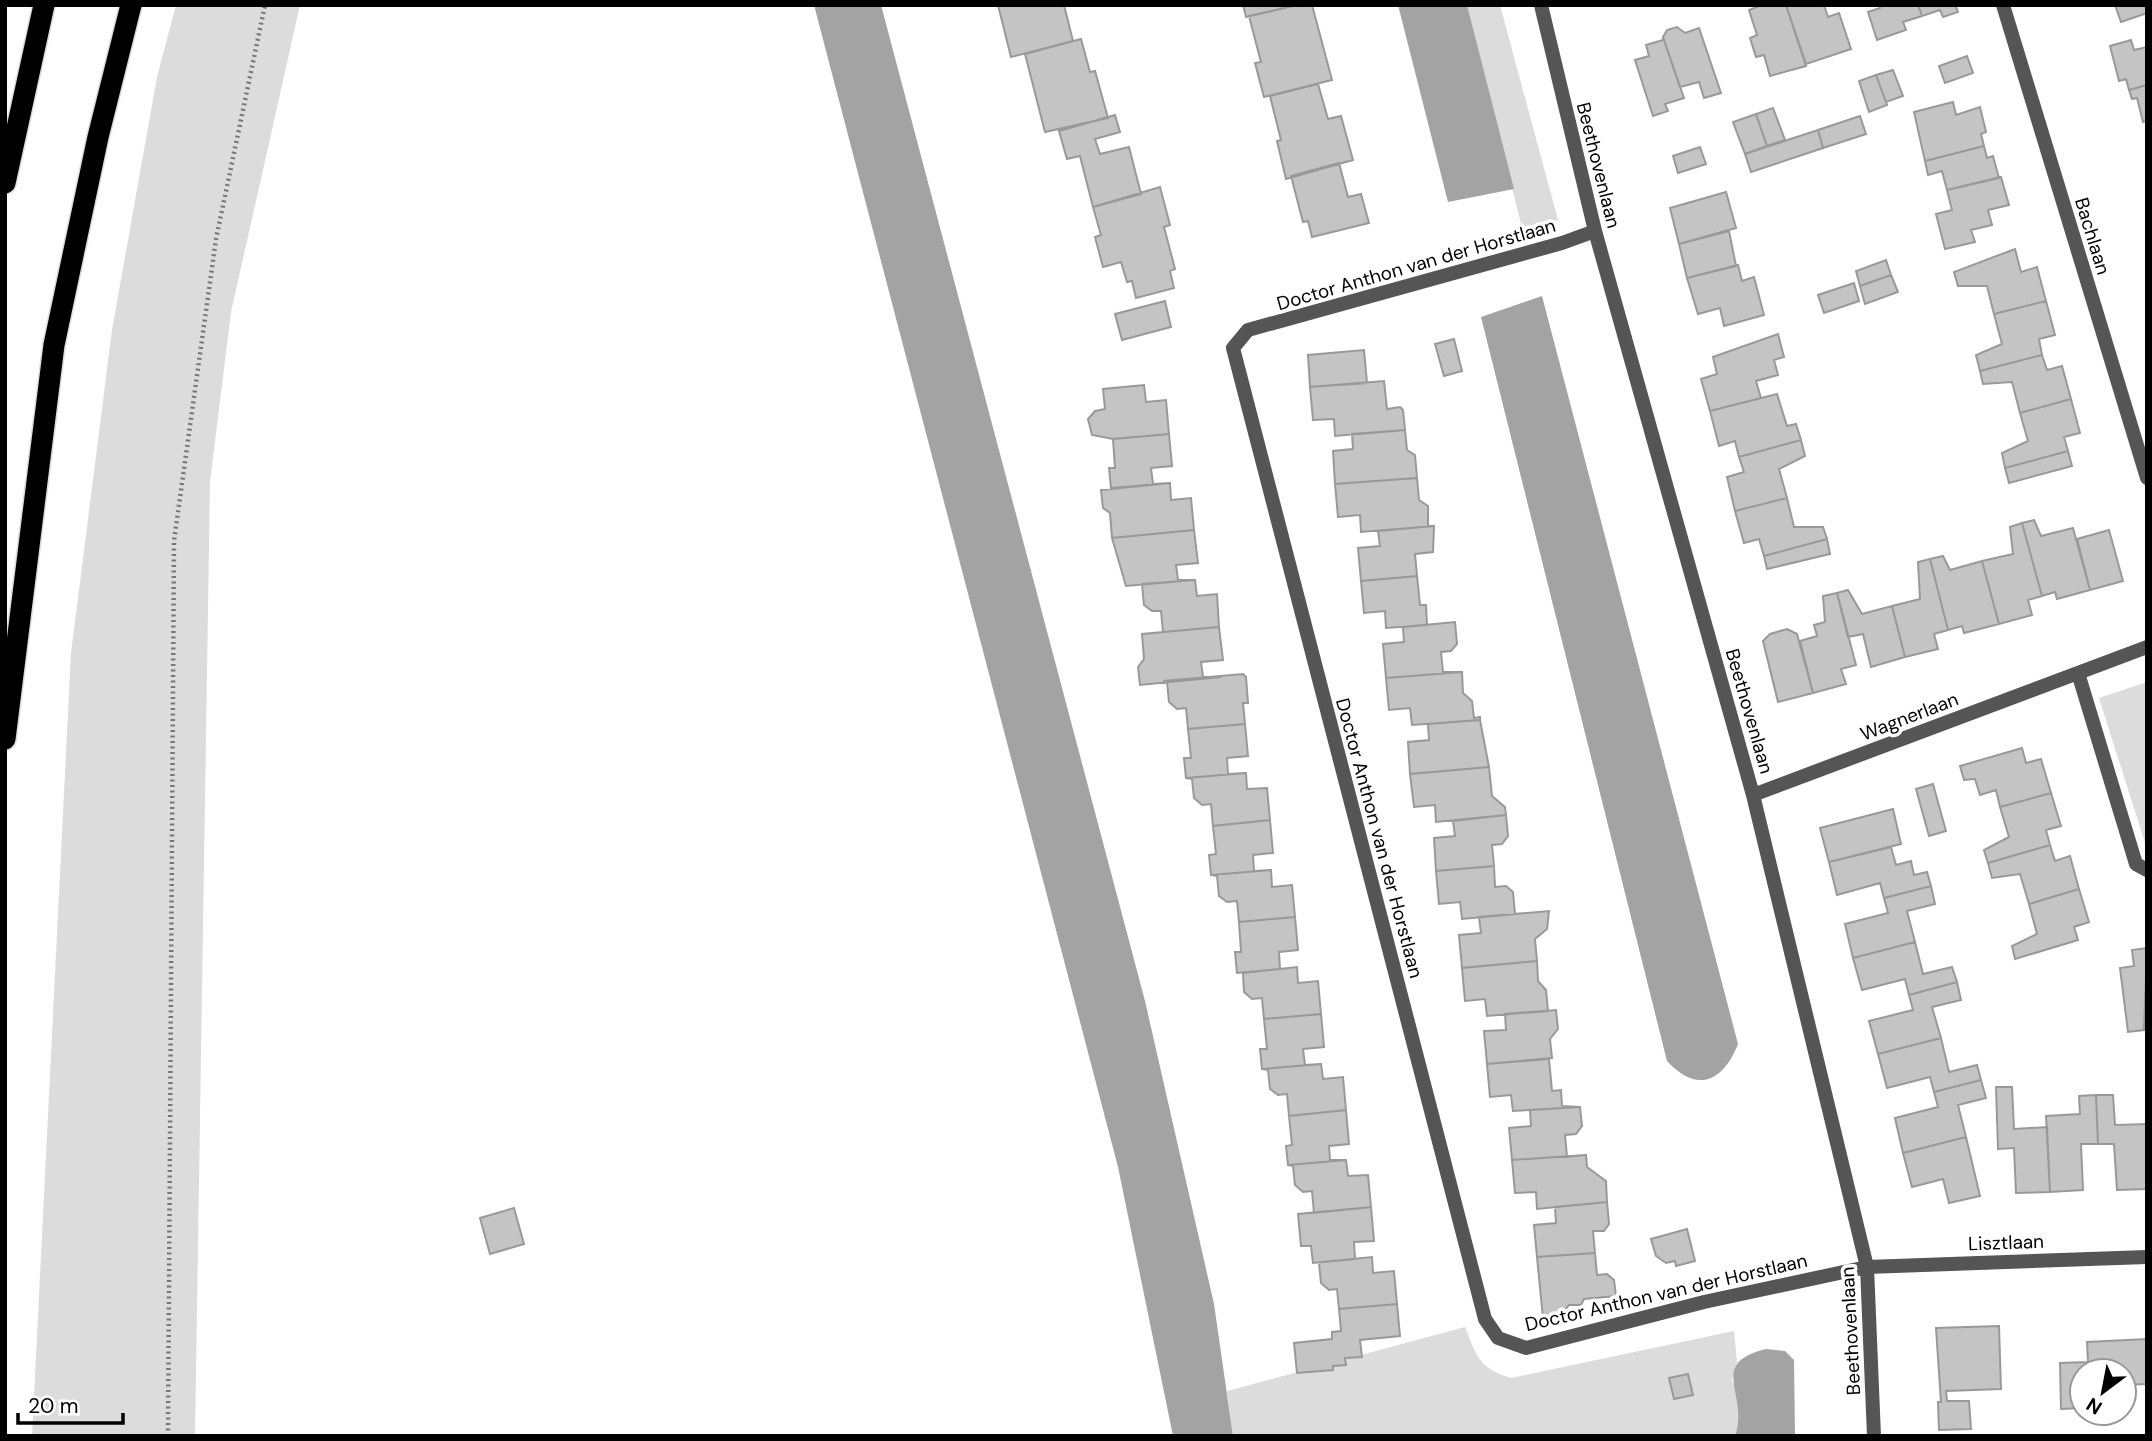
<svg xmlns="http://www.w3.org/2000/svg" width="2152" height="1441" font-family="'DM Sans',sans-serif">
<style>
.green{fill:#dcdcdc}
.water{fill:#a3a3a3}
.building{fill:#c4c4c4;stroke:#999;stroke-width:2}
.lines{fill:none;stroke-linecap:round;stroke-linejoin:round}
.highway-casing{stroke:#dbdbdb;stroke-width:24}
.path{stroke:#777;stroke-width:4.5;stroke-dasharray:2 3.5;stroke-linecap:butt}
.street{stroke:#555;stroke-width:14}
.highway{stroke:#000;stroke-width:21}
.labels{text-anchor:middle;stroke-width:7;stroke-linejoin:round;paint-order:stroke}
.street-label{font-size:19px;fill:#000;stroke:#fff}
</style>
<rect width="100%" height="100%" fill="#fff"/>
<path class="green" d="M176,5H300L231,312L210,482L195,1436H32L71,653L112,330L157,77Z
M1467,5H1500L1558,220L1522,228Z
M2147,682V849L2099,698Z
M1465,1327C1477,1357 1479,1368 1511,1378L1734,1331L1737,1362L1732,1380L1739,1401V1424L1735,1436H1233L1227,1391Z"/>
<path class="water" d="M814,5H881L1145,1001L1214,1304L1233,1436H1173L1118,1167Z
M1398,5H1467L1514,189L1448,202Z
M1542,296L1738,1044C1724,1080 1698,1095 1667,1061L1481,317Z
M1766,1349L1785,1351L1794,1360L1795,1436H1735C1750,1394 1706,1364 1766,1349Z"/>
<path class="building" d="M998,5H1064L1073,41L1011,57Z
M1243,5H1297L1246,17Z
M1297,5H1312L1332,80L1264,97L1255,63L1261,62L1249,16Z
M1786,5H1824L1828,17L1839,13L1851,49L1806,64Z
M1786,5L1806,66L1770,76L1764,55L1756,57L1750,38L1757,35L1749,10L1762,5Z
M1879,5H1918L1922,16L1903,22L1906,30L1877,40L1868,12L1880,8Z
M1918,5H1955L1958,12L1943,17L1940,10L1922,16Z
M2115,5H2145L2147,13L2121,22Z
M1677,27L1685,33L1699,28L1721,93L1704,98L1699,82L1680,87L1663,37L1667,30Z
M1663,37L1684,98L1665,104L1668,111L1653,116L1635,60L1649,56L1646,45L1663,40Z
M1081,39L1090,72L1095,71L1108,118L1045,132L1025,54Z
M2131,40L2134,50L2147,47V85L2129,90L2126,79L2119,81L2110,46Z
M1967,56L1973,73L1945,83L1939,66Z
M1893,70L1903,96L1886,102L1876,75Z
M1876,75L1887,105L1869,112L1859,81Z
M1318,84L1328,119L1341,116L1353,160L1286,179L1277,141L1281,140L1270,96Z
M2147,85V121L2143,122L2137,98L2132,99L2129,90Z
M1953,102L1956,115L1980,107L1986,132L1981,134L1984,146L1925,161L1914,112Z
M1773,108L1785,140L1767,146L1756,114Z
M1756,114L1767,146L1745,154L1733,122Z
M1115,115L1120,132L1095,139L1100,154L1129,147L1141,194L1093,207L1080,156L1067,159L1059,131Z
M1860,116L1866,134L1823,148L1818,130Z
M1818,130L1823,148L1751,172L1745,154Z
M1984,146L1987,158L1993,156L1999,178L1947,190L1942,171L1928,175L1925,161Z
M1700,147L1706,164L1678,173L1673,156Z
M1339,163L1348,197L1361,194L1369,223L1312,237L1308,221L1303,222L1291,176Z
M2001,177L2009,205L1988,210L1992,225L1971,230L1975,242L1945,249L1936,214L1952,210L1947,190Z
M1160,187L1170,225L1164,227L1175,269L1170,271L1174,288L1136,298L1132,281L1127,282L1121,262L1103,267L1095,237L1101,235L1093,207Z
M1726,192L1736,228L1679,244L1670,208Z
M1729,231L1736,266L1687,278L1679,244Z
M2015,249L2021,272L2037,267L2046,301L1994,314L1987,286H1958L1954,272Z
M1886,260L1891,275L1860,286L1856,271Z
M1738,265L1742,281L1754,277L1764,315L1724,326L1720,308L1698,314L1687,278Z
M1891,275L1898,292L1865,304L1860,286Z
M1854,283L1859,301L1824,313L1818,295Z
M1165,301L1171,327L1122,340L1115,314Z
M2046,301L2055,335L2039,339L2042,355L1980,371L1976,355L2002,344L1994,314Z
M1778,334L1784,357L1774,360L1778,375L1756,381L1761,398L1710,411L1701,379L1717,374L1713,357Z
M1454,339L1462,371L1444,376L1435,344Z
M1364,350L1367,383L1310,387L1308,355Z
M2042,355L2047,370L2062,366L2071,399L2020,413L2012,382L1983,384L1980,371Z
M1384,381L1387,409L1400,407L1403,410L1405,430L1335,436L1334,419L1313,420L1310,387Z
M1144,385L1146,402L1166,400L1169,434L1113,439L1092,435L1088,419L1095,411L1105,409L1103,389Z
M1777,394L1787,426L1796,424L1801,440L1739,457L1735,441L1719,446L1710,411Z
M2071,399L2080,433L2064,437L2068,451L2005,468L2002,453L2028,441L2020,413Z
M1405,430L1407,450L1415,455L1417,478L1335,484L1333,451L1353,449L1352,434Z
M1169,434L1172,466L1151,468L1153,484L1170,483L1111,488L1109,468H1115L1113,439Z
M1801,440L1805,456L1779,469L1787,498L1735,511L1727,477L1744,472L1739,457Z
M2068,451L2072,466L2009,483L2005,468Z
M1417,478L1419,500L1428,506V526H1434L1361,532L1360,515L1338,517L1335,484Z
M1170,483L1171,500L1191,498L1194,530L1112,538L1110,513L1103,508L1101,490Z
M1787,498L1794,527H1823L1827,539L1764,556L1759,539L1744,543L1735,511Z
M2034,520L2041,536L2073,528L2090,590L2057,599L2055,592L2042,596L2022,523Z
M2022,523L2042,596L2028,600L2032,615L1999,624L1982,561L2013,554L2010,527Z
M1434,526L1433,552L1415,554L1417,576L1361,581L1358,548L1380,546L1378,531Z
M1194,530L1198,563L1176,565L1178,580H1195L1126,586L1112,538Z
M2109,530L2123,581L2090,590L2077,539Z
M1827,539L1830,554L1767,569L1764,556Z
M1943,556L1950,570L1982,561L1999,624L1964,633L1962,626L1948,630L1930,559Z
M1930,559L1948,630L1934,634L1938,649L1905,657L1892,606L1920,599L1918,562Z
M1417,576L1420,605H1426L1427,625L1386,628L1385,611L1364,613L1361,581Z
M1195,580L1197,596L1217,594L1219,627L1163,632L1161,611H1152L1144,605L1142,584Z
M1848,590L1862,614L1892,606L1905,657L1871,667L1863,634L1848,637L1837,593Z
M1837,593L1856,665L1841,669L1846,684L1813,693L1800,641L1817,636L1814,625L1825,622L1823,596Z
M1455,622L1457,644L1451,651L1441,652L1443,672H1462L1386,678L1383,644L1404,642L1403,627Z
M1219,627L1223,660L1201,662L1203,677H1221L1140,685L1138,667L1144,659L1142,634Z
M1787,629L1797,634L1813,693L1778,702L1763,641L1770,634Z
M1462,672L1463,693L1472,701L1474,718L1480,717V720L1412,725L1410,708L1389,710L1386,678Z
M1243,674L1246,677L1248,703H1243L1245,724L1188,729L1186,708L1177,709L1169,702L1167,682L1164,683V681Z
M1480,720L1489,767L1410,774L1408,742L1429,740L1428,724Z
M1245,724L1248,756L1227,758L1228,774L1246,773L1186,778L1184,758H1191L1188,729Z
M2022,748L2026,763L2041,759L2051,793L2000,807L1996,790L1980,795L1975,779L1964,780L1960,766Z
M1489,767L1492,796L1505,807L1506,815L1436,822L1435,805L1414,807L1410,774Z
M1246,773L1247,789L1267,788L1270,820L1213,826L1211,804L1202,805L1194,798L1192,779L1186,778Z
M1933,784L1946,831L1929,836L1916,789Z
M2051,793L2061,826L2046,830L2050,845L1988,863L1984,850L2009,837L2000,807Z
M1893,809L1901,844L1829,862L1820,828Z
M1506,815L1508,836L1502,844L1492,845L1494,866L1436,871L1434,838L1455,836L1453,821Z
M1270,820L1273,853L1253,855L1254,871L1271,870L1211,875L1209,855L1216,854L1213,826Z
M2050,845L2055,861L2070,856L2079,889L2029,904L2020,874L1992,878L1988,863Z
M1891,847L1896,865L1911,861L1914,875L1927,872L1931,886L1884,898L1880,883L1837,895L1829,862Z
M1494,866L1495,887L1506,886L1513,892L1515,914L1462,919L1460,902L1439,904L1436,871Z
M1271,870L1272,887L1292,885L1295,917L1239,922L1237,901L1227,902L1219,896L1217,876L1211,875Z
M1931,886L1935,904L1907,911L1915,942L1853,958L1845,924L1888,913L1884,898Z
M2079,889L2089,922L2074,927L2078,940L2015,959L2012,946L2037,934L2029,904Z
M1549,911L1547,929L1535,939L1537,961L1462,968L1459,935L1481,933L1479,917Z
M1295,917L1298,950L1279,952L1280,969L1237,973L1235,952H1241L1239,922Z
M1915,942L1923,974L1952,967L1957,982L1909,995L1905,979L1862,990L1853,958Z
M2147,948L2144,1030L2128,1032L2120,968L2134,966L2132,950Z
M1537,961L1538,981L1546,990L1548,1011L1487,1016L1485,999L1465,1001L1462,968Z
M1297,967L1298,983L1318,981L1321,1014L1264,1019L1262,998L1252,999L1244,992L1243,973Z
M1957,982L1961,1000L1932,1007L1941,1038L1878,1054L1869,1021L1913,1010L1909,995Z
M1556,1010L1558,1029L1550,1039L1552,1058L1487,1064L1484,1031L1506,1030L1505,1014Z
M1321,1014L1324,1047L1303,1049L1305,1065L1321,1064L1262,1069L1260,1049H1267L1264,1019Z
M1941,1038L1949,1072L1977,1065L1981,1080L1934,1092L1930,1077L1887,1088L1878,1054Z
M1549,1059L1552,1091L1561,1090L1562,1106L1580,1107L1513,1111L1511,1095L1490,1097L1487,1064Z
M1321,1064L1323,1079L1343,1077L1346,1110L1289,1116L1287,1094L1278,1095L1270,1089L1268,1070L1262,1069Z
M1981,1080L1986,1098L1958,1105L1966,1137L1903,1153L1895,1118L1938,1107L1934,1092Z
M1996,1087H2012L2014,1129L2047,1127L2050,1192L2016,1193L2014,1148L1998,1149Z
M2096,1095L2098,1144H2081L2083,1190L2050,1192L2046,1116L2080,1114L2079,1096Z
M2096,1095H2113L2115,1125L2147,1124V1189L2117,1190L2114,1144H2098Z
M1580,1107L1582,1126L1576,1134L1565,1135L1567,1157L1586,1155L1512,1160L1509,1128L1531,1126L1530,1110Z
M1346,1110L1349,1144L1329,1146L1330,1160H1346L1288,1165L1286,1146L1292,1145L1289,1116Z
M1966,1137L1980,1196L1949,1203L1943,1179L1912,1187L1903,1153Z
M1586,1155L1587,1167L1606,1181L1607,1202L1537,1209L1536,1192L1515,1193L1512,1160Z
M1346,1160L1348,1176L1368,1175L1371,1207L1314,1213L1312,1191L1303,1192L1295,1185L1293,1166L1288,1165Z
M1607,1202L1609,1224L1604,1231H1593L1595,1253L1537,1257L1534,1225L1556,1223L1555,1207Z
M1371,1207L1374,1241L1354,1242L1355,1259L1313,1263L1311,1246H1301L1298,1214Z
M514,1208L524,1244L490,1254L480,1218Z
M1687,1229L1695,1261L1676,1266L1675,1261L1666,1263L1656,1256L1651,1239Z
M1595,1253L1597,1275L1607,1274L1614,1280L1616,1296L1584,1299L1581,1305H1569L1562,1314L1543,1318L1537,1257Z
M1372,1257L1373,1273L1394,1271L1397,1304L1339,1309L1337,1289L1329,1290L1321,1283L1319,1263H1313Z
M1397,1304L1400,1336L1360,1340L1362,1357L1345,1358L1346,1365L1333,1366V1370L1297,1373L1294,1343L1332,1339V1332L1341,1331L1339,1309Z
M1999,1326L2001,1389L1946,1391L1947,1401H1969L1971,1429L1939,1430L1938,1402H1941L1936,1328Z
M2147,1339V1384L2124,1385V1371H2082V1408L2061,1409L2060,1363L2088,1362L2087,1342Z
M1688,1374L1693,1395L1674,1399L1669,1378Z"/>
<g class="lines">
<g class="highway-casing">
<path id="highway" d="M5,183L44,5
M5,739L54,345L98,137L131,5"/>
</g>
<path class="path" d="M168,1436L174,541L216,239L265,5"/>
<path class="street" d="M1541,5L1595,231L1753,795L1867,1267L1874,1436
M2003,5L2147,478
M1595,231L1562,243L1248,330L1233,348L1485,1319L1498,1338L1526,1348L1704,1302L1867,1267L2147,1257
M2078,673L2136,864L2147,870
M1753,795L2147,647"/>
<use href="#highway" class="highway"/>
</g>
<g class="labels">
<g class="street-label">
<text transform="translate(1599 165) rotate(76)" y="7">Beethovenlaan</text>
<text transform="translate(2093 236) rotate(73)" y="7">Bachlaan</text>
<text transform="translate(1416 264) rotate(-16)" y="7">Doctor Anthon van der Horstlaan</text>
<text transform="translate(1750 711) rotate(74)" y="7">Beethovenlaan</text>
<text transform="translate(1909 716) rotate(-21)" y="7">Wagnerlaan</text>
<text transform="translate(1380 838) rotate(75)" y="7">Doctor Anthon van der Horstlaan</text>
<text transform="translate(2006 1242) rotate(-2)" y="7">Lisztlaan</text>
<text transform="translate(1666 1292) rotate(-13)" y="7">Doctor Anthon van der Horstlaan</text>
<text transform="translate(1850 1331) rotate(-93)" y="7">Beethovenlaan</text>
</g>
</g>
<rect width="2152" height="1441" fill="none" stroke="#000000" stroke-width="14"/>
<g transform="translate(2103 1392) rotate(212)"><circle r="33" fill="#ffffff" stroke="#999999" stroke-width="2"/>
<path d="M0-5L12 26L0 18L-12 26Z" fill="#000000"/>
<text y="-10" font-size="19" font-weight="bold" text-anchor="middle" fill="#000000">N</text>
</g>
<path d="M18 1413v10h105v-10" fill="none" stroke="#000000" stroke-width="3.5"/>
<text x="28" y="1413" font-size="21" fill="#000000" stroke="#ffffff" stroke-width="5" paint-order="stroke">20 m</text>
</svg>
